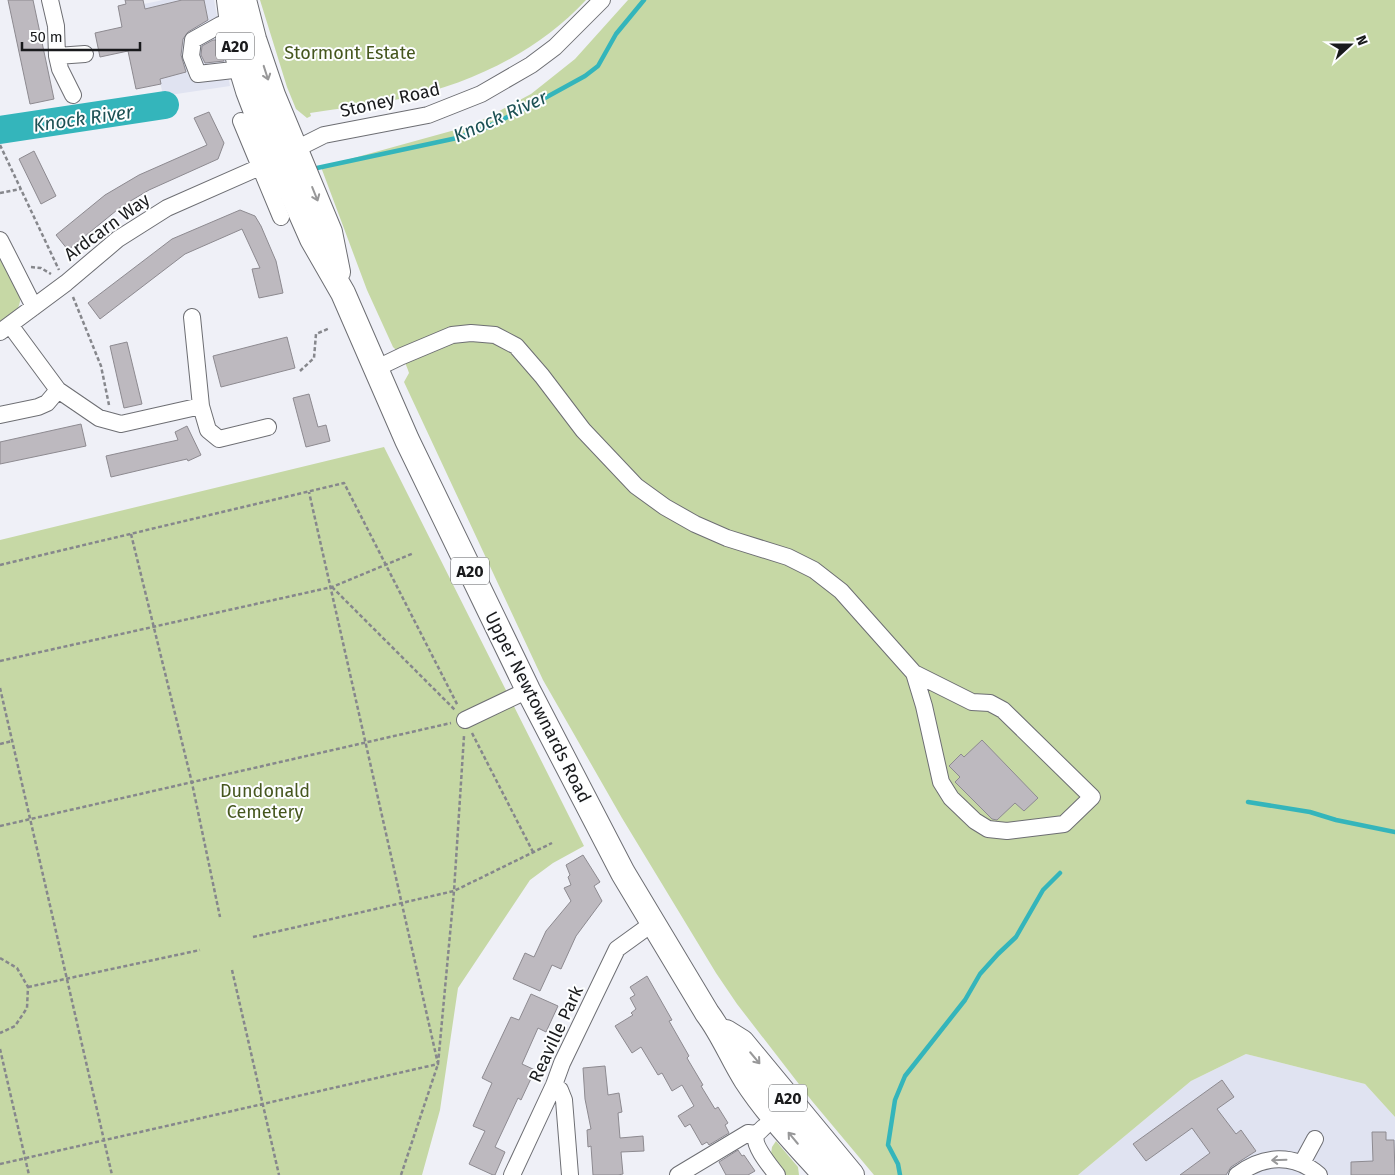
<svg xmlns="http://www.w3.org/2000/svg" width="1395" height="1175" font-family="'Fira Sans',sans-serif">
<style>
.built{fill:#e0e3f1}
.green{fill:#c6d8a5}
.lines{fill:none;stroke-linecap:round;stroke-linejoin:round}
.stream{stroke:#34b5bb;stroke-width:4.5}
.river{stroke:#34b5bb;stroke-width:28}
.building{fill:#bdb9bf;stroke:#8d8a90}
.minor-casing{stroke:#6d6e73;stroke-width:18}
.highway-casing{stroke:#6d6e73;stroke-width:26}
.path{stroke:#86878c;stroke-width:2.5;stroke-dasharray:4 2.5;stroke-linecap:butt}
.minor{stroke:#fff;stroke-width:16}
.highway{stroke:#fff;stroke-width:24}
.oneway{stroke:#989899}
.labels{text-anchor:middle;stroke-width:4;stroke-linejoin:round;paint-order:stroke}
.shield{fill:#fdfeff;stroke:#5d5e60;stroke-width:1}
.shield-label{font-size:16px;font-weight:bold;fill:#191a1c}
.park-label{font-size:18px;fill:#45561e;stroke:#fdfeff}
.street-label{font-size:18px;fill:#191a1c;stroke:#fdfeff}
.water-label{font-size:19px;font-style:italic;fill:#1c5154;stroke:#fdfeff}
</style>
<rect width="100%" height="100%" fill="#eff0f7"/>
<path class="built" d="M163,0H214L230,86L163,96L144,4Z
M1246,1054L1365,1084L1395,1117V1175H1078L1191,1081Z"/>
<path class="green" d="M260,0H586C539,51 471,84 404,98C373,105 341,108 310,113L311,116L307,118L296,109L287,87Z
M628,0H1395V1117L1365,1084L1246,1054L1191,1081L1078,1175H874L812,1101L737,1004L716,973L622,818L543,680L404,382L409,373C406,363 401,354 393,347L367,290L321,167L473,125L531,94L575,59Z
M0,252C8,267 29,295 16,311C13,316 5,320 0,323Z
M384,447L584,846L553,863L530,880L458,988L440,1110L422,1175H0V540Z
M776,1141L798,1167L799,1175H784L771,1154L772,1147Z"/>
<g class="lines">
<path class="stream" d="M317,168L457,138L485,128L534,104L585,76L598,66L616,34L644,0
M1248,802L1310,812L1336,820L1395,832
M900,1175L898,1164L888,1145L895,1100L905,1076L965,1000L980,974L998,954L1016,937L1043,890L1060,873"/>
<path class="river" d="M0,130L165,105"/>
</g>
<path class="building" d="M8,0H33L54,99L30,104Z
M125,0H143L145,9L182,0H204L208,20L188,32L183,39L181,55L186,72L160,79L161,84L136,89L128,51L100,57L95,33L122,27L118,6L126,4Z
M213,40H219L224,61L205,63L201,55L202,46Z
M209,112L224,143L218,159L149,190L122,206L68,250L56,235L105,195L139,175L207,145L194,118Z
M34,151L56,196L41,204L19,159Z
M240,210L255,216L261,226L276,261L283,293L259,298L252,269L260,268L242,229L185,254L100,319L88,303L172,239Z
M287,337L295,368L221,387L213,356Z
M127,342L142,404L124,408L110,346Z
M309,394L318,427L326,425L330,441L306,447L293,398Z
M81,424L86,446L0,464V442Z
M187,426L201,455L188,461L187,459L111,477L106,456L178,440L175,432Z
M982,740L1038,798L1024,811L1015,803L997,820L992,819L955,782L960,777L949,766L961,754L964,757Z
M583,855L600,882L594,886L602,901L576,936L561,969L552,965L540,991L513,979L525,953L534,957L546,931L571,901L564,888L571,885L568,877L570,875L566,865Z
M647,976L672,1020L669,1021L689,1056L687,1058L703,1085L701,1086L715,1109L718,1107L728,1123L725,1125L729,1133L709,1145L707,1142L702,1145L690,1124L685,1127L678,1116L694,1106L682,1085L672,1091L662,1073L658,1075L641,1047L632,1053L615,1026L633,1015L631,1013L636,1009L630,998L635,995L630,987Z
M531,994L558,1006L546,1032L538,1028L522,1064L535,1070L521,1100L518,1098L495,1147L505,1152L495,1175H493L469,1164L485,1131L473,1126L492,1083L482,1078L511,1017L519,1020Z
M605,1066L608,1095L619,1093L622,1112L618,1113L620,1138L643,1136L644,1151L621,1152L623,1174L618,1175H593L591,1146L588,1147L587,1130L591,1129L585,1099L583,1068Z
M1222,1080L1234,1097L1217,1109L1236,1134L1241,1130L1256,1151L1231,1167L1226,1175H1180L1210,1153L1192,1128L1146,1161L1133,1144Z
M1372,1132H1386V1140H1394L1395,1175H1351V1162L1373,1161Z
M738,1150L742,1156L744,1155L755,1171L748,1175H726L719,1162Z"/>
<g class="lines">
<g class="minor-casing">
<path id="minor" d="M50,0L56,26L57,56L60,69L73,95
M231,21L220,25L193,40L191,56L198,74L242,69
M57,56L85,54
M241,121L281,217
M0,240L34,307
M192,317L201,406L208,430L219,439L268,427
M10,325L58,390L99,418L121,424L201,406
M0,332L66,283L118,239L167,208L260,167L324,135L428,115L481,94L531,65L555,47L602,0
M375,369L402,356L452,335L471,333L495,335L516,346L542,376L583,430L636,486L665,507L695,524L727,538L788,557L814,570L841,591L914,673L972,702L990,703L1003,710L1092,797L1064,824L1007,831L988,829L975,821L951,798L941,782L924,706L914,673
M0,415L38,407L47,403L58,390
M465,720L528,690
M554,1085L560,1090L564,1100L570,1175
M764,1127C761,1130 757,1133 756,1136C753,1146 771,1167 777,1175
M1302,1163L1315,1139
M512,1175L554,1085L562,1063L617,949L653,923
M678,1175L748,1133L757,1134
M1237,1175C1263,1155 1294,1153 1319,1175"/>
</g>
<g class="highway-casing">
<path id="highway" d="M229,0L235,48L248,91L256,112L312,239L343,293L407,440L528,690L623,873L707,1013C723,1034 732,1058 746,1080C768,1114 798,1145 825,1175
M244,0L254,39L273,95L330,232L338,272
M726,1032L742,1042L852,1175"/>
</g>
<path class="path" d="M0,145L59,270
M0,193L21,189
M31,267L41,268L51,274
M73,297L101,366L109,405
M300,371L314,358L316,334L330,328
M131,534L192,783L220,917
M0,565L344,483L458,706
M332,587L455,710
M0,661L332,587L414,553
M0,688L112,1175
M472,733L533,852
M0,744L12,741
M0,826L451,723
M253,937L454,891L552,843
M0,958L17,968L28,987L27,1008L15,1026L0,1033
M232,970L279,1175
M28,987L200,950
M0,1049L29,1175
M0,1164L438,1064L309,492
M401,1175L438,1064L454,891L464,736"/>
<use href="#minor" class="minor"/>
<use href="#highway" class="highway"/>
</g>
<defs><path id="oneway-shaft" d="M-6 0H5M1.5-3L5.5 0L1.5 3" fill="none" stroke-width="1.6" stroke-linecap="round" stroke-linejoin="round" transform="scale(1.25)"/></defs>
<g class="oneway">
<use href="#oneway-shaft" transform="translate(266 73) rotate(72)"/>
<use href="#oneway-shaft" transform="translate(315 194) rotate(68)"/>
<use href="#oneway-shaft" transform="translate(755 1058) rotate(50)"/>
<use href="#oneway-shaft" transform="translate(793 1138) rotate(-130)"/>
<use href="#oneway-shaft" transform="translate(1279 1160) rotate(178)"/>
</g>
<g class="labels">
<g class="shield">
<rect x="216" y="32.5" width="38" height="27" rx="4"/>
<rect x="451" y="557.5" width="38" height="27" rx="4"/>
<rect x="769" y="1084.5" width="38" height="27" rx="4"/>
</g>
<g class="shield-label">
<text x="235" y="52">A20</text>
<text x="470" y="577">A20</text>
<text x="788" y="1104">A20</text>
</g>
<g class="park-label">
<text x="350" y="59">Stormont Estate</text>
<text x="265" y="797">Dundonald<tspan x="265" dy="21">Cemetery</tspan></text>
</g>
<g class="street-label">
<text transform="translate(390 100) rotate(-13)" y="6">Stoney Road</text>
<text transform="translate(107 227) rotate(-36)" y="6">Ardcarn Way</text>
<text transform="translate(538 707) rotate(63)" y="6">Upper Newtownards Road</text>
<text transform="translate(556 1034) rotate(-65)" y="6">Reaville Park</text>
</g>
<g class="water-label">
<text transform="translate(500 116) rotate(-24)" y="7">Knock River</text>
<text transform="translate(83 118) rotate(-8)" y="7">Knock River</text>
</g>
</g>
<g transform="translate(1350 45) rotate(69)" stroke="#fdfeff" stroke-width="4" paint-order="stroke">
<path d="M0-4L9 19L0 12L-9 19Z" fill="#191a1c"/>
<text y="-8" font-size="14" font-weight="bold" text-anchor="middle" fill="#191a1c">N</text>
</g>
<path d="M22 42v8h118v-8" fill="none" stroke="#191a1c" stroke-width="2.5"/>
<text x="30" y="42" font-size="15" fill="#191a1c" stroke="#fdfeff" stroke-width="4" paint-order="stroke">50 m</text>
</svg>
